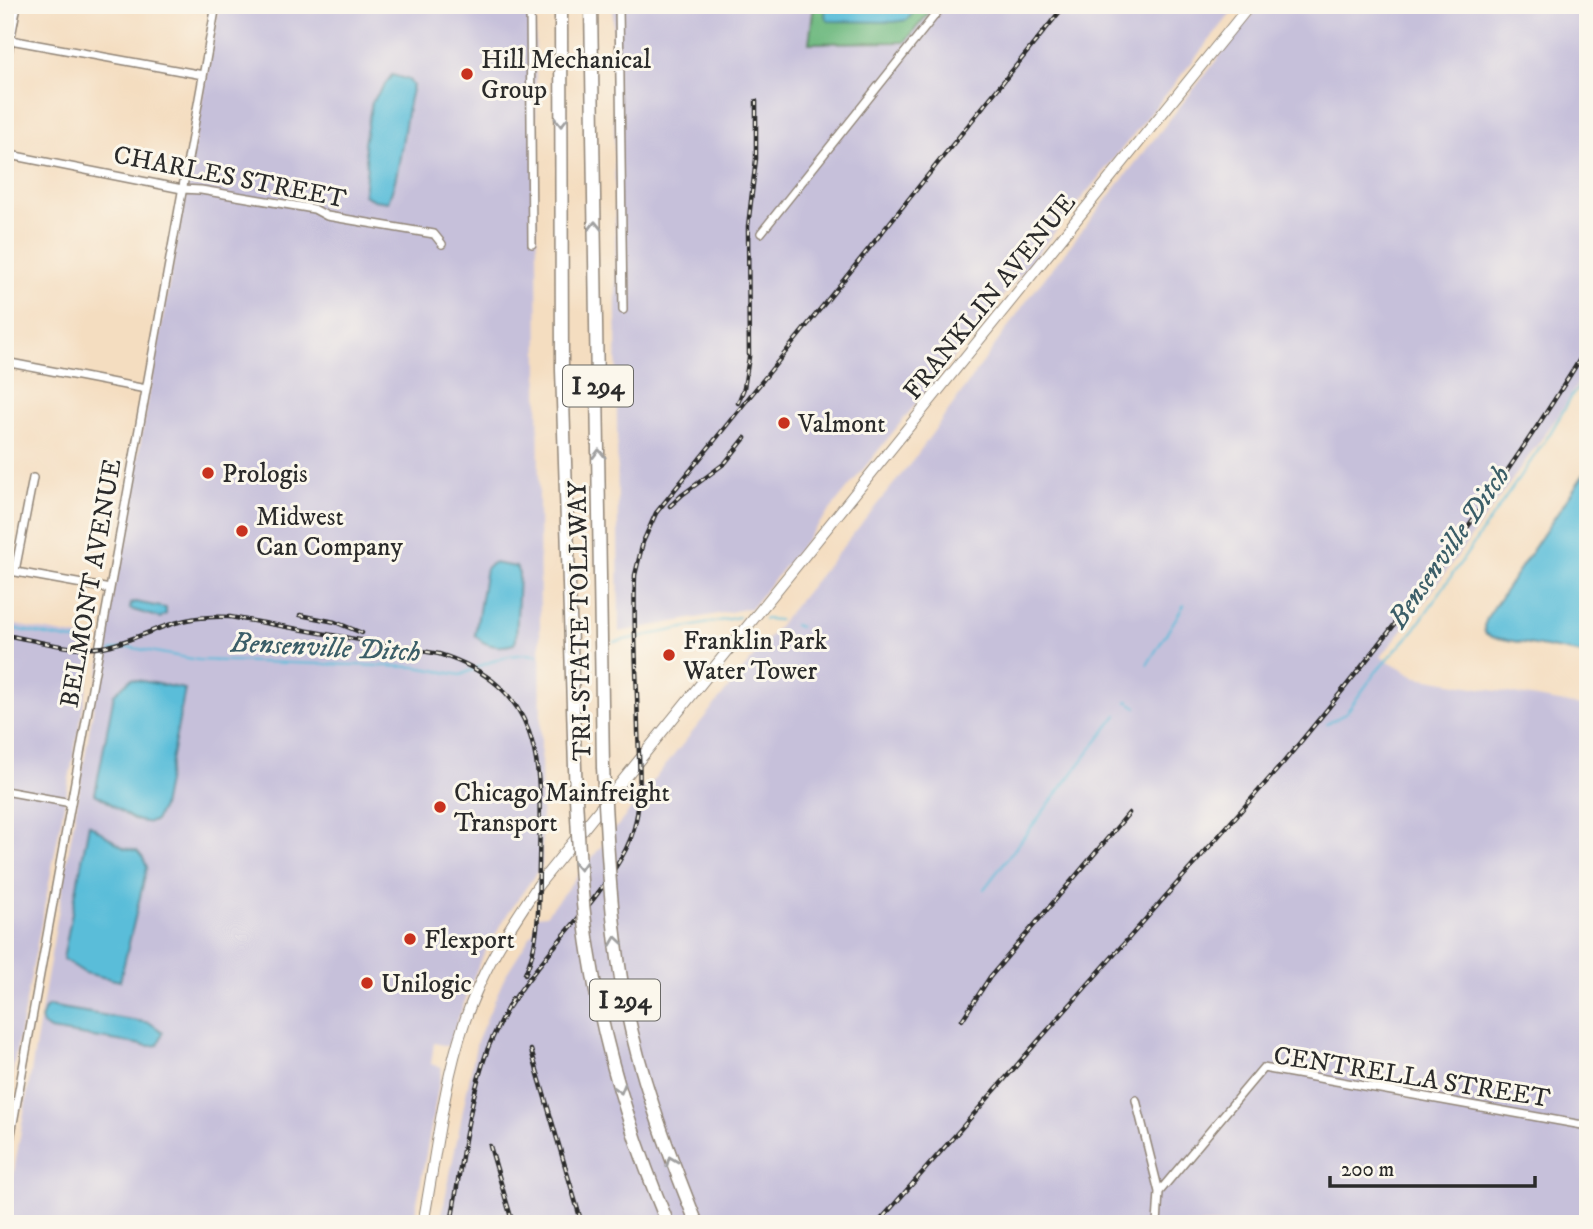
<svg xmlns="http://www.w3.org/2000/svg" width="1593" height="1229" font-family="'IM FELL DW Pica',serif">
<style>
.industrial{fill:#c6c0da}
.forest{fill:#70ba81;stroke:#4e7256;stroke-width:2}
.water{fill:#5abdd9;stroke:#427482;stroke-width:2}
.lines{fill:none;stroke-linecap:round;stroke-linejoin:round}
.stream{stroke:#5abdd9;stroke-width:2}
.street-casing{stroke:#908476;stroke-width:10}
.secondary-casing{stroke:#908476;stroke-width:12}
.highway-casing{stroke:#908476;stroke-width:15}
.street{stroke:#fff;stroke-width:7}
.secondary{stroke:#fff;stroke-width:10}
.highway{stroke:#fff;stroke-width:12}
.rail-casing{stroke:#2b2b2b;stroke-width:4.5}
.rail{stroke:#fbf7ec;stroke-width:2;stroke-dasharray:5;stroke-linecap:butt}
.highway-bridge-casing{stroke:#908476;stroke-width:15;stroke-linecap:butt}
.highway-bridge{stroke:#fff;stroke-width:12}
.oneway{stroke:#a0a0a0}
.poi-dot{fill:#c8321e;stroke:#fbf7ec;stroke-width:2.5}
.labels{text-anchor:middle;stroke-width:6;stroke-linejoin:round;paint-order:stroke}
.shield{fill:#fbf7ec;stroke:#696865;stroke-width:2}
.shield-label{font-size:24px;font-weight:bold;fill:#2b2b2b}
.poi-label{font-size:26px;fill:#2b2b2b;stroke:#fbf7ec;text-anchor:start}
.street-label{font-size:26px;fill:#2b2b2b;stroke:#fbf7ec}
.water-label{font-size:28px;font-style:italic;fill:#3b5e68;stroke:#fbf7ec}
</style>
<rect width="100%" height="100%" fill="#fbf7ec"/>
<filter id="ink" filterUnits="userSpaceOnUse"><feTurbulence type="fractalNoise" baseFrequency=".0143" numOctaves="2"/><feDisplacementMap in="SourceGraphic" scale="14" xChannelSelector="R" yChannelSelector="G"/><feConvolveMatrix kernelMatrix="1 2 1 2 8 2 1 2 1" color-interpolation-filters="sRGB"/></filter>
<filter id="wash" filterUnits="userSpaceOnUse"><feTurbulence type="fractalNoise" baseFrequency=".00686" numOctaves="4" result="noise"/><feDisplacementMap in="SourceGraphic" scale="28" xChannelSelector="R" yChannelSelector="G"/><feGaussianBlur stdDeviation="1.57" result="paint"/><feColorMatrix in="noise" values="0 0 0 0 0 0 0 0 0 0 0 0 0 0 0 0 0 1.4 0 .05"/><feComposite in="paint" operator="in"/></filter>
<g filter="url(#wash)">
<rect width="100%" height="100%" fill="#f4ddc0"/>
<path class="industrial" d="M219,5H535L542,865L508,913L480,961L448,1046L434,1043L431,1064L442,1068L413,1224H5L102,657Z
M613,5H1238L751,608L619,632Z
M1260,5H1588V367L1558,416L1428,597L1381,657L1417,677L1588,707V1224H440L477,1041L505,976L534,930L536,916L546,915L636,803L637,789L648,787L914,459L1028,299Z
M5,623L96,640L5,1110Z"/>
<path class="forest" d="M814,5H935L905,42L809,43Z"/>
<path class="water" d="M826,5H919L907,20L894,22L829,21L825,16Z
M392,75L409,80L413,86C402,124 403,165 388,202L374,200L364,195L367,166L364,143L372,102Z
M1588,468V655L1492,637L1485,633L1484,626L1488,616Z
M493,563L516,567L519,574L516,640L514,644C501,648 484,647 475,635L486,568Z
M135,602L166,608V614L160,618L130,609L131,604Z
M131,679L185,689L162,807L155,821C132,828 115,803 95,794L114,694Z
M89,824L124,848L137,851L143,858L147,867L120,981L85,973L63,959Z
M49,1006L150,1023L163,1032L158,1045L149,1046L50,1030L43,1025L41,1019L45,1009Z"/>
<g class="lines">
<path class="stream" d="M764,619L779,620
M794,625L800,627
M5,627L88,643
M614,642L739,617
M111,651L128,647L198,660L416,667L461,675L487,663L509,656L525,654L537,655
M1147,665L1184,605
M1127,702L1128,701L1136,707
M1327,724L1346,713L1376,672L1414,630L1549,435L1572,396L1583,381L1588,378
M984,889L1117,715"/>
</g>
</g>
<g filter="url(#ink)">
<g class="lines">
<g class="street-casing">
<path id="street" d="M530,5L532,244
M619,5L623,310
M5,39L203,75
M5,68L17,5
M5,154L182,189L201,190L314,209L327,216L434,234L442,244
M761,233L943,5
M5,362L146,389
M5,570L110,589
M15,571L33,478
M5,791L71,803
M1136,1100L1159,1192L1157,1224
M5,1167L216,5
M1159,1192L1263,1068L1588,1126"/>
</g>
<g class="secondary-casing">
<path id="secondary" d="M423,1224C438,1145 445,1059 479,985C495,949 517,917 539,884L1250,5"/>
</g>
<g class="highway-casing">
<path id="highway" d="M561,5L562,370L576,798
M591,5L603,767"/>
</g>
<use href="#street" class="street"/>
<use href="#secondary" class="secondary"/>
<use href="#highway" class="highway"/>
<g class="rail-casing">
<path id="rail" d="M738,403L744,388L749,357L748,226L756,159V101
M670,506L682,495L725,463L745,438
M300,615L335,622L362,633
M5,635C36,640 71,652 103,647C129,642 151,630 175,623C194,617 211,616 230,617L439,654C547,688 541,768 539,864C538,902 541,939 525,974
M509,1007C544,951 596,907 626,849C645,812 639,769 638,729C637,678 633,626 635,575L643,542L656,513L1065,5
M962,1020L990,977L1129,813
M531,1050L582,1224
M490,1146L513,1224
M451,1224C461,1165 468,1104 488,1048C495,1031 504,1015 512,999
M877,1224L1283,763C1393,631 1499,493 1588,346"/>
</g>
<use href="#rail" class="rail"/>
<g class="highway-bridge-casing">
<path id="highway-bridge" d="M603,767C607,840 610,913 622,985C636,1067 666,1147 697,1224
M576,798C579,851 581,904 590,957C604,1049 632,1138 668,1224"/>
</g>
<use href="#highway-bridge" class="highway-bridge"/>
</g>
<defs><path id="oneway-chevron" d="M-2-3.5L2.5 0L-2 3.5" fill="none" stroke-width="1.6" stroke-linecap="round" stroke-linejoin="round" transform="scale(1.75)"/></defs>
<g class="oneway">
<use href="#oneway-chevron" transform="translate(561 122) rotate(90)"/>
<use href="#oneway-chevron" transform="translate(595 226) rotate(-91)"/>
<use href="#oneway-chevron" transform="translate(599 454) rotate(-91)"/>
<use href="#oneway-chevron" transform="translate(580 866) rotate(87)"/>
<use href="#oneway-chevron" transform="translate(616 941) rotate(-98)"/>
<use href="#oneway-chevron" transform="translate(620 1089) rotate(74)"/>
<use href="#oneway-chevron" transform="translate(671 1161) rotate(-112)"/>
</g>
</g>
<g class="poi-dot">
<circle cx="467" cy="74" r="7"/>
<circle cx="784" cy="423" r="7"/>
<circle cx="208" cy="473" r="7"/>
<circle cx="242" cy="531" r="7"/>
<circle cx="669" cy="655" r="7"/>
<circle cx="440" cy="807" r="7"/>
<circle cx="410" cy="939" r="7"/>
<circle cx="367" cy="983" r="7"/>
</g>
<g class="labels">
<g class="shield">
<rect x="563" y="365.5" width="70" height="41" rx="5"/>
<rect x="590" y="979.5" width="70" height="41" rx="5"/>
</g>
<g class="shield-label">
<text x="598" y="394">I 294</text>
<text x="625" y="1008">I 294</text>
</g>
<g class="poi-label">
<text x="481" y="68">Hill Mechanical<tspan x="481" dy="30">Group</tspan></text>
<text x="798" y="432">Valmont</text>
<text x="222" y="482">Prologis</text>
<text x="256" y="525">Midwest<tspan x="256" dy="30">Can Company</tspan></text>
<text x="683" y="649">Franklin Park<tspan x="683" dy="30">Water Tower</tspan></text>
<text x="454" y="801">Chicago Mainfreight<tspan x="454" dy="30">Transport</tspan></text>
<text x="424" y="948">Flexport</text>
<text x="381" y="992">Unilogic</text>
</g>
<g class="street-label">
<text transform="translate(230 176) rotate(11)" y="9">CHARLES STREET</text>
<text transform="translate(989 296) rotate(-51)" y="9">FRANKLIN AVENUE</text>
<text transform="translate(90 583) rotate(-80)" y="9">BELMONT AVENUE</text>
<text transform="translate(579 621) rotate(-91)" y="9">TRI-STATE TOLLWAY</text>
<text transform="translate(1412 1076) rotate(9)" y="9">CENTRELLA STREET</text>
</g>
<g class="water-label">
<text transform="translate(1448 546) rotate(-55)" y="10">Bensenville Ditch</text>
<text transform="translate(326 646) rotate(3)" y="10">Bensenville Ditch</text>
</g>
</g>
<rect width="1593" height="1229" fill="none" stroke="#fbf7ec" stroke-width="28"/>
<path d="M1330 1176v10h205v-10" fill="none" stroke="#2b2b2b" stroke-width="3.5"/>
<text x="1341" y="1176" font-size="21" fill="#2b2b2b" stroke="#fbf7ec" stroke-width="5" paint-order="stroke">200 m</text>
</svg>
